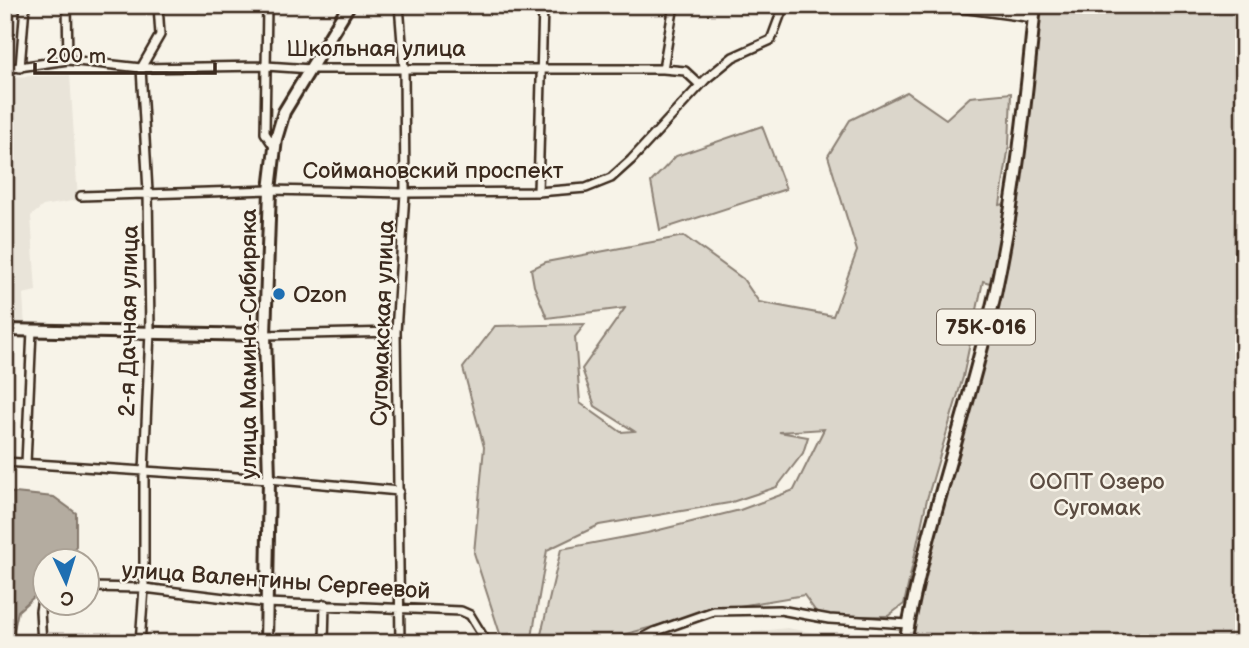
<svg xmlns="http://www.w3.org/2000/svg" width="1249" height="648" font-family="'Balsamiq Sans',sans-serif">
<style>
.built{fill:#e9e4d9}
.green{fill:#dbd6cb;stroke:#8b8074;stroke-width:2}
.water{fill:#b4aca0;stroke:#84786c;stroke-width:2}
.lines{fill:none;stroke-linecap:round;stroke-linejoin:round}
.street-casing{stroke:#3b2a1e;stroke-width:12}
.primary-casing{stroke:#3b2a1e;stroke-width:16}
.street{stroke:#f7f3e8;stroke-width:7}
.primary{stroke:#f7f3e8;stroke-width:10}
.poi-dot{fill:#1f6fb2;stroke:#f7f3e8;stroke-width:2.5}
.labels{text-anchor:middle;stroke-width:5;stroke-linejoin:round;paint-order:stroke}
.shield{fill:#f7f3e8;stroke:#73665b;stroke-width:2}
.shield-label{font-size:21px;font-weight:bold;fill:#3b2a1e}
.street-label{font-size:23px;fill:#3b2a1e;stroke:#f7f3e8}
.poi-label{font-size:23px;fill:#3b2a1e;stroke:#f7f3e8;text-anchor:start}
.park-label{font-size:23px;fill:#5b4c41;stroke:#f7f3e8}
</style>
<rect width="100%" height="100%" fill="#f7f3e8"/>
<filter id="ink" filterUnits="userSpaceOnUse"><feTurbulence type="fractalNoise" baseFrequency=".0143" numOctaves="2"/><feDisplacementMap in="SourceGraphic" scale="14" xChannelSelector="R" yChannelSelector="G"/><feConvolveMatrix kernelMatrix="1 2 1 2 8 2 1 2 1" color-interpolation-filters="sRGB"/></filter>
<g filter="url(#ink)">
<path class="built" d="M70,75L78,200L43,206L31,216L36,291L23,294L25,328H5V77Z
M787,628L825,635L822,643H654Z"/>
<path class="green" d="M1040,5H1244V643H909C931,524 973,410 999,292L1000,286L983,281L963,377L927,499L904,604L888,616H819L804,595L716,610L615,637L570,643H539L561,549L647,533L740,510L794,490L824,429L779,432L808,437L803,453L777,487L729,503L599,525L547,550L531,643H503L474,553L484,447L463,368L495,326L585,324L575,337L580,403L621,432L634,431L595,406L582,369L625,308L547,318L534,286L531,269L546,262L684,236L743,279L759,302L833,316L857,251L828,156L850,120L907,92L946,119L970,97L1011,93L1009,145L1000,205L1014,202Z
M762,126L786,189L660,230L651,182L676,156Z"/>
<path class="water" d="M5,492L54,497L76,513V546L65,560H46L45,587L18,611L11,643H5Z"/>
<g class="lines">
<g class="street-casing">
<path id="street" d="M67,5L68,60
M267,5L265,133L275,148
M399,5L404,68L405,193L396,332L400,643
M939,5L1033,18
M20,68L25,5
M5,69L68,60L141,68L266,66L311,69H663L685,71L700,85
M663,69L674,5
M538,192L543,5
M81,196L270,190L405,193L538,192L586,188L611,178L631,160L706,79L733,57L771,40L784,5
M265,335L396,332
M5,462L269,479L399,491
M26,463L32,330
M88,587L144,588L266,603L461,611L470,615L487,643
M42,643L40,611L42,599L46,597
M140,643L144,588V472L150,331L148,192L141,68L160,35L158,5
M324,643L325,604
M633,643L654,632L714,611L780,610L829,619L908,624"/>
</g>
<g class="primary-casing">
<path id="primary" d="M5,330L265,335
M266,643L269,479L265,335L270,190L276,139L284,112L349,5
M905,643C926,524 969,411 995,294C1015,200 1026,101 1035,5"/>
</g>
<use href="#street" class="street"/>
<use href="#primary" class="primary"/>
</g>
</g>
<circle class="poi-dot" cx="279" cy="294" r="7"/>
<g class="labels">
<rect class="shield" x="937" y="309.5" width="98" height="35" rx="5"/>
<g class="shield-label">
<text x="986" y="334">75К-016</text>
</g>
<g class="street-label">
<text x="376" y="56">Школьная улица</text>
<text x="433" y="178">Соймановский проспект</text>
<text transform="translate(128 321) rotate(-89)" y="8">2-я Дачная улица</text>
<text transform="translate(382 323) rotate(-88)" y="8">Сугомакская улица</text>
<text transform="translate(248 344) rotate(-90)" y="8">улица Мамина-Сибиряка</text>
<text transform="translate(276 580) rotate(4)" y="8">улица Валентины Сергеевой</text>
</g>
<g class="poi-label">
<text x="293" y="302">Ozon</text>
</g>
<g class="park-label">
<text x="1097" y="489">ООПТ Озеро<tspan x="1097" dy="26">Сугомак</tspan></text>
</g>
</g>
<rect width="1249" height="648" fill="none" stroke="#f7f3e8" stroke-width="28"/>
<rect x="14" y="14" width="1221" height="620" fill="none" stroke="#3b2a1e" stroke-width="2.5" filter="url(#ink)"/>
<g transform="translate(66 582) rotate(176)"><circle r="33" fill="#f7f3e8" stroke="#aca397" stroke-width="2"/>
<path d="M0-5L12 26L0 18L-12 26Z" fill="#1f6fb2"/>
<text y="-10" font-size="19" font-weight="bold" text-anchor="middle" fill="#3b2a1e">С</text>
</g>
<path d="M35 63v10h180v-10" fill="none" stroke="#3b2a1e" stroke-width="3.5"/>
<text x="46" y="63" font-size="21" fill="#3b2a1e" stroke="#f7f3e8" stroke-width="5" paint-order="stroke">200 m</text>
</svg>
